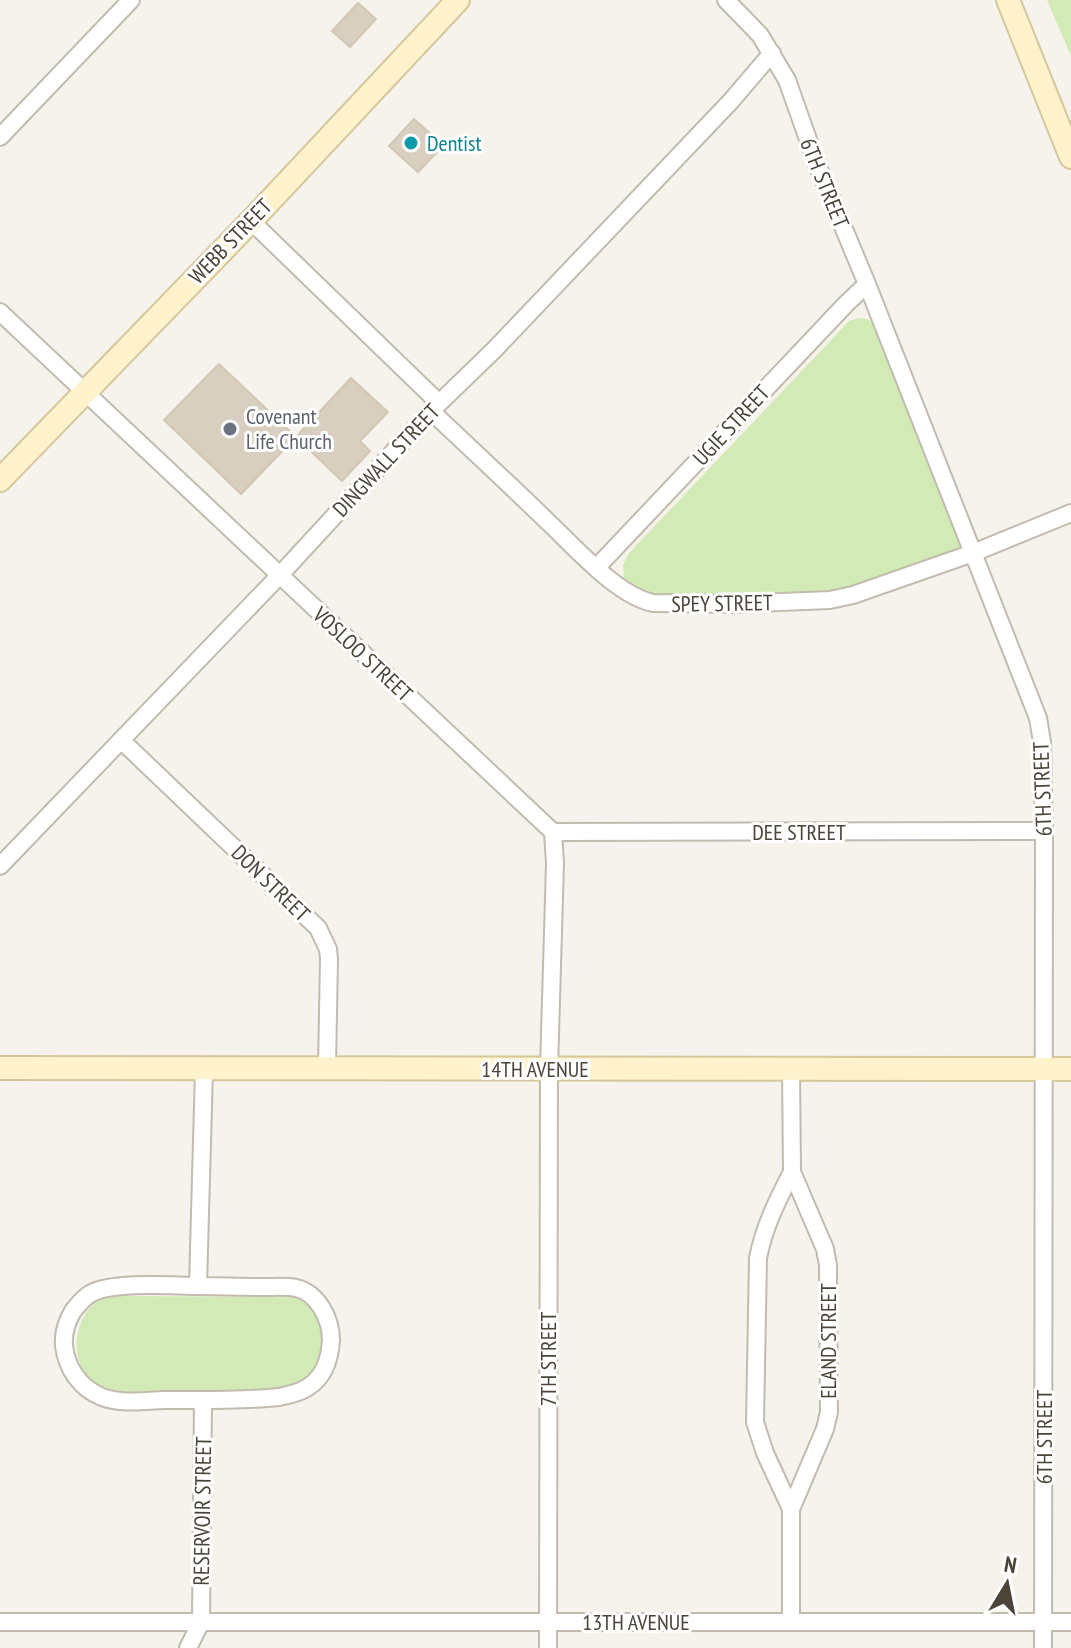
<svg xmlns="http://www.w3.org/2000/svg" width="1071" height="1648" font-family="'PT Sans Narrow',sans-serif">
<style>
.green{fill:#d2eab5}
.building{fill:#d8cfc1;stroke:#d3c7b4;stroke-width:2}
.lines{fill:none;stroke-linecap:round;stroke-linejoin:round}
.street-casing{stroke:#c2bbae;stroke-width:20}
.secondary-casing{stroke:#d6c79b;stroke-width:26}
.street{stroke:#fff;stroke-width:16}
.secondary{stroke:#fff3cd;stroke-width:22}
.culture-dot{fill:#0f9aa8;stroke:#fff;stroke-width:3}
.worship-dot{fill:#6b7280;stroke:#fff;stroke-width:3}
.labels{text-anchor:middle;stroke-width:6;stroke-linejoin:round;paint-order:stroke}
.culture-label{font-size:22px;fill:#0d838f;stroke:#fff;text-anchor:start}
.street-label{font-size:22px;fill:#4b4439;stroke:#fff}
.worship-label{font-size:22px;fill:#5b616d;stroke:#fff;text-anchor:start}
</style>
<rect width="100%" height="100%" fill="#f6f3ec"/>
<path class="green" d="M1047,0H1071V56Z
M858,318L867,319L876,324L962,537L961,545L957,553L848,591L670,596L640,593L624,579L623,565L629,553L849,321Z
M112,1296L292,1297C319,1307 319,1319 328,1345L314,1379L279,1391L128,1393C116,1390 104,1389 93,1381C69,1364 73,1320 95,1303C99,1300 107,1298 112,1296Z"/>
<path class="building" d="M358,3L376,19L350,47L332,31Z
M414,119L433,136L428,141L438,151L418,172L389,146Z
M219,364L296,437L241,494L164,420Z
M351,378L388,412L360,441L370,451L342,481L296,437Z"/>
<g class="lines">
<g class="street-casing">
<path id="street" d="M726,0L760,35L787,80L816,162L867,284L1038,718L1042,742L1044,831L1043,1648
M0,137L131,0
M251,221L439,403
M0,312L553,832L555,863L549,1069L548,1648
M431,411C470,448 509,484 547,521C575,547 616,595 653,603L734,604L830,600L853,595L973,553L1071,513
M597,567L846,304L867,284
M121,740L318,928L328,949L329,959L327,1067
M553,832L1044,831
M0,866L279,576L431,411L494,350L731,101L772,53
M198,1286C221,1286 243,1287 265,1287C275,1287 287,1286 296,1288C318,1293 331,1319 331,1340C330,1358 324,1377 308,1387C300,1393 288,1395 279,1397C241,1401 201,1400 163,1400C144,1401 121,1404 102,1397C80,1388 67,1369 64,1346C63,1334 67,1321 73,1311C78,1305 83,1298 90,1294C112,1281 171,1286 198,1286Z
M198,1286L204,1069
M791,1509L765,1453L755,1422L758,1258C764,1227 777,1201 792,1172
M0,1622H1071
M791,1622V1509L825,1429L829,1412L828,1265L825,1249L792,1172L791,1068
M188,1648L201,1622L203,1400"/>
</g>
<g class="secondary-casing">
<path id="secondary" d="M1008,0L1071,157
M0,480L251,221L458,0
M0,1068L1071,1069"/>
</g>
<use href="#street" class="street"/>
<use href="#secondary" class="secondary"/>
</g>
<circle class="culture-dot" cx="411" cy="143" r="8"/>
<circle class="worship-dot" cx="230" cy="429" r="8"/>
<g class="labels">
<g class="culture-label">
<text x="427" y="151">Dentist</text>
</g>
<g class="street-label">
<text transform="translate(825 183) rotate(68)" y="8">6TH STREET</text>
<text transform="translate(230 241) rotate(-46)" y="8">WEBB STREET</text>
<text transform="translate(731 425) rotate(-47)" y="8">UGIE STREET</text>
<text transform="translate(386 460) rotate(-47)" y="8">DINGWALL STREET</text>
<text transform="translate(722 603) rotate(-1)" y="8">SPEY STREET</text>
<text transform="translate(363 654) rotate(43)" y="8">VOSLOO STREET</text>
<text transform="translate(1042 789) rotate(-92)" y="8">6TH STREET</text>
<text x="799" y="840">DEE STREET</text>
<text transform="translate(271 883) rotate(44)" y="8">DON STREET</text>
<text x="535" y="1077">14TH AVENUE</text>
<text transform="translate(828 1341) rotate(-90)" y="8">ELAND STREET</text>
<text transform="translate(548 1359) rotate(-90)" y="8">7TH STREET</text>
<text transform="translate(1044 1437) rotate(-90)" y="8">6TH STREET</text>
<text transform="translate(202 1511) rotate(-89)" y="8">RESERVOIR STREET</text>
<text x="636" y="1630">13TH AVENUE</text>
</g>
<g class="worship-label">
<text x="246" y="424">Covenant<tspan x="246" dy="25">Life Church</tspan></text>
</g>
</g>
<g transform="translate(1007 1584) rotate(10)" stroke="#ffffff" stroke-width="6" paint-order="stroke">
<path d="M0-6L14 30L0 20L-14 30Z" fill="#4b4439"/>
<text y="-12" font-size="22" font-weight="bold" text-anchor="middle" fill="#4b4439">N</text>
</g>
</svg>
